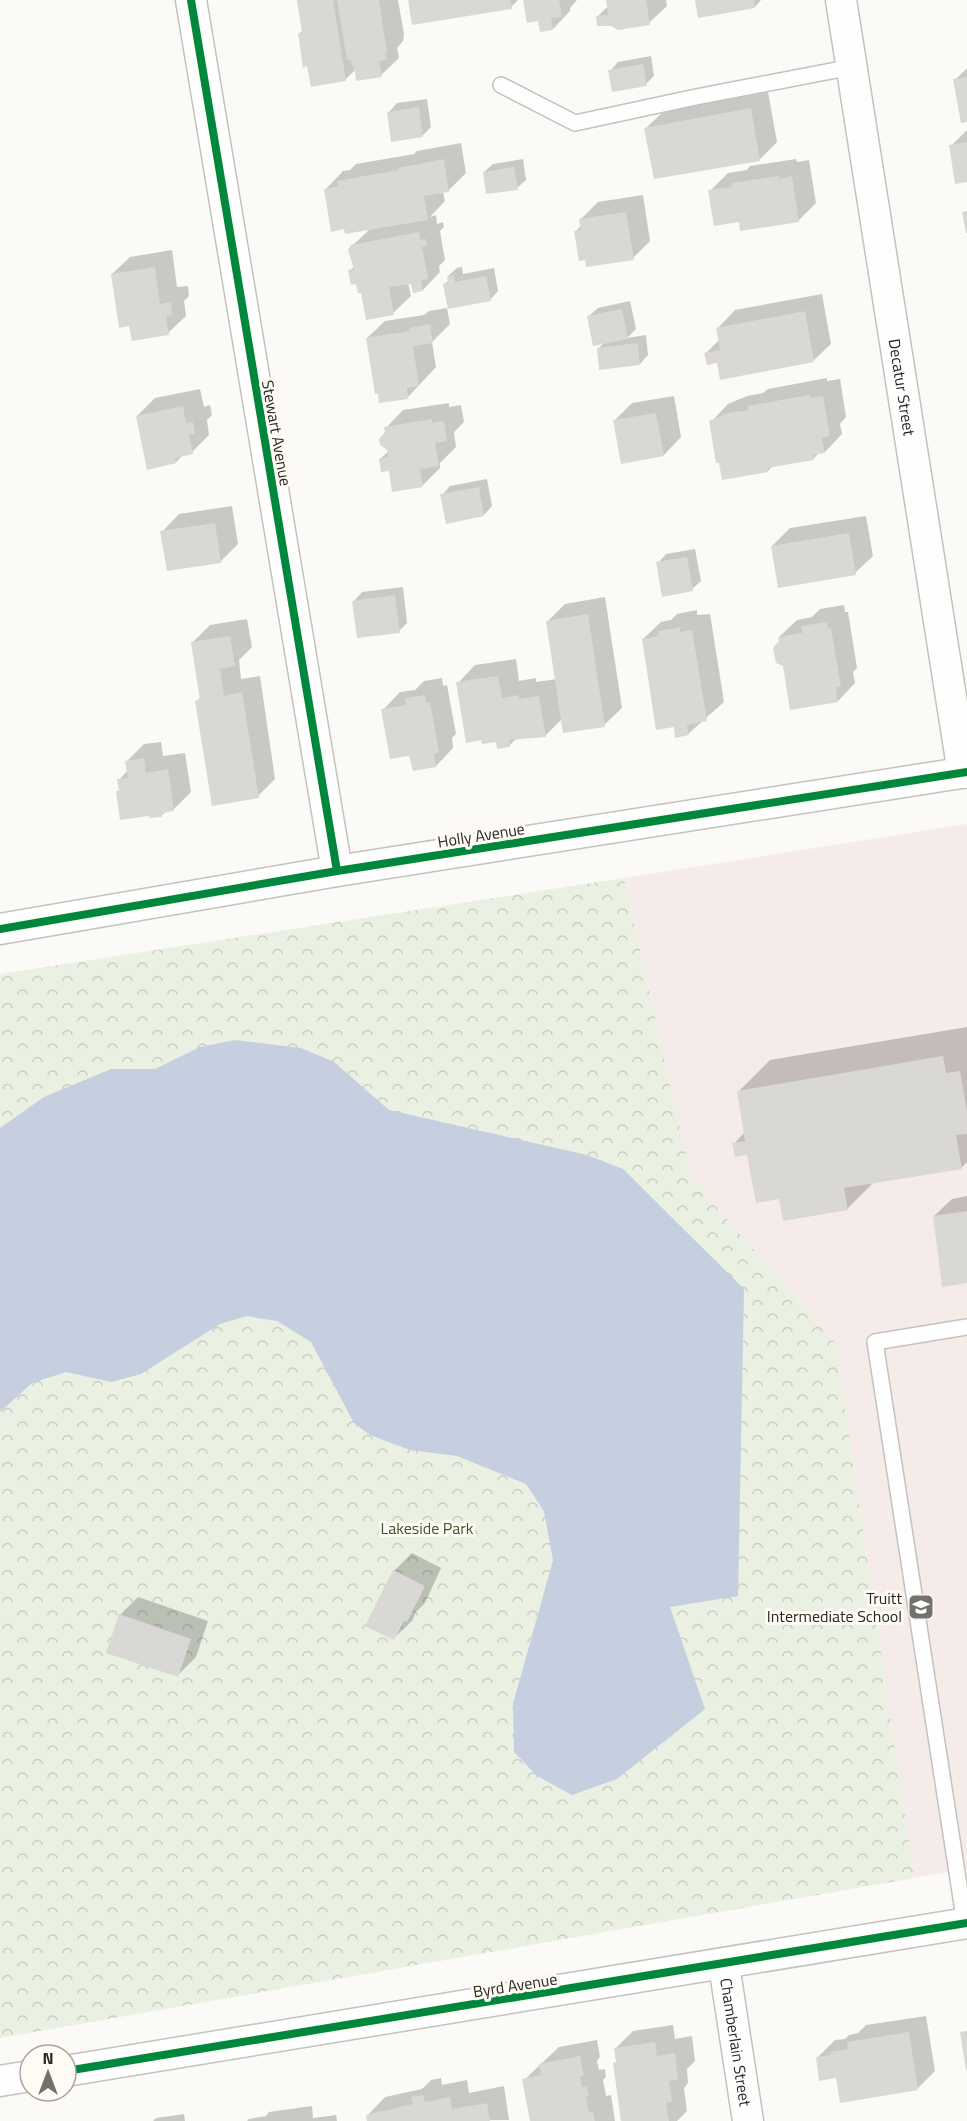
<svg xmlns="http://www.w3.org/2000/svg" width="967" height="2121" font-family="'Titillium Web',sans-serif">
<style>
.education{fill:#f5ebe8}
.park{fill:url(#park-crowns)}
.water{fill:#c5cfe0}
.shadow{fill:#0003}
.building{fill:#dad8d4}
.lines{fill:none;stroke-linecap:round;stroke-linejoin:round}
.service-casing{stroke:#c4c2be;stroke-width:18}
.minor-casing{stroke:#c4c2be;stroke-width:33}
.service{stroke:#fffefe;stroke-width:15}
.minor{stroke:#fffefe;stroke-width:30}
.cycleway-casing{stroke:#fefbf4;stroke-width:11}
.cycleway{stroke:#00873e;stroke-width:8}
.labels{text-anchor:middle;stroke-width:6;stroke-linejoin:round;paint-order:stroke}
.street-label{font-size:16px;fill:#292723;stroke:#fefbf4}
.park-label{font-size:16px;fill:#3f552a;stroke:#fefbf4}
.poi-label{font-size:16px;fill:#292723;stroke:#fefbf4;text-anchor:end}
</style>
<defs>
<pattern id="park-crowns" width="20" height="18" patternUnits="userSpaceOnUse" patternTransform="scale(1.5)"><rect width="20" height="18" fill="#eaf0e2"/><path d="M2 6a3 3 0 1 1 6 0M12 15a3 3 0 1 1 6 0" fill="none" stroke="#c9cec2"/></pattern>
</defs>
<rect width="100%" height="100%" fill="#fcfaf6"/>
<path class="education" d="M967,824V1869L914,1878L836,1344L691,1178L624,878Z"/>
<path class="park" d="M624,878L691,1178L836,1344L914,1878L0,2038V974Z"/>
<path class="water" d="M235,1040L301,1048L334,1062L389,1110L587,1155L623,1169L744,1289L738,1596L670,1607L705,1709L617,1779L572,1795L537,1776L514,1752L513,1704L553,1560L544,1511L526,1484L457,1456L410,1450L370,1435L354,1423L311,1342L277,1321L247,1316L220,1324L141,1374L111,1382L66,1372L32,1383L0,1412V1128L44,1097L111,1069H155L200,1047Z"/>
<path class="shadow" d="M298,0H398L404,34L403,41L397,48L399,58L381,75L356,69L345,80L299,34L303,30Z
M410,0H518L511,7Z
M525,0H577L570,8V11L553,29L540,19Z
M608,0H666L667,6L649,23L597,17L608,6Z
M697,0H761L755,7Z
M651,56L654,76L646,84L610,71L618,62Z
M967,68V121L955,80Z
M768,92L777,142L760,159L655,178L646,128L664,111Z
M427,99L431,127L422,136L389,112L397,103Z
M967,130V180L951,146Z
M461,143L466,173L448,191L443,192L445,201L430,217L436,215L437,224L443,222L444,227L440,231L445,260L439,266L440,272L423,290L412,282L408,283L411,296L393,313L362,291L350,271L354,266L352,246L370,229L326,189L343,171L350,170L356,164L414,154L417,151Z
M523,159L526,180L517,188L484,172L493,164Z
M796,159L797,162L809,160L816,203L799,220L741,229L740,220L710,191L728,173L747,170L750,166Z
M643,195L650,241L633,258L576,231L582,225L581,219L598,202Z
M172,250L177,287L188,286L189,296L184,301L186,316L168,333L130,325L112,274L130,257Z
M462,267L463,274L494,268L498,291L490,300L445,284L449,280L448,276L457,268Z
M822,294L831,344L813,361H718L706,353L720,339L718,328L735,310Z
M630,301L636,329L627,338L646,335L648,355L640,364L598,349L605,342L589,316L598,308Z
M447,308L450,324L432,342L436,367L408,397L367,338L385,321L424,315L429,311Z
M827,378V381L840,379L846,417L840,424L842,434L825,452H820L813,459L773,465L768,471L711,422L728,404L747,396L763,393L768,389Z
M200,389L204,407L210,405L212,415L207,420L209,435L192,452L184,454L176,462L137,416L155,398Z
M674,396L681,437L664,455L614,421L632,403Z
M449,403V407L461,405L464,422L454,432L456,447L440,463V468L423,485L393,490L390,469L380,459L389,451L386,428L403,410Z
M487,479L492,506L484,515L442,495L450,486Z
M232,506L238,544L220,562L162,532L179,514Z
M866,516L873,556L855,573L772,546L790,528Z
M695,549L701,581L692,589L658,563L666,554Z
M403,587L407,623L399,631L354,601L362,592Z
M605,597L622,708L604,725L563,718L545,736L517,738L509,746L497,740L458,683L475,665L516,659L519,681L536,678V682L557,679L548,621L565,604Z
M844,605L845,612H848L857,668L853,672L855,683L838,701L780,642L779,637L797,620L812,617L820,609Z
M697,610V615L710,614L724,702L688,734L675,726L643,639L661,622L671,620L677,614Z
M247,619L252,647L239,660L241,679L260,676L275,779L258,796L197,701L201,697L193,642L210,625Z
M442,678L443,686L447,685L456,734L452,738L453,748L436,766L411,754L383,710L400,692L415,690L424,681Z
M161,742L163,756L185,753L191,792L173,810L166,811L162,815L117,792L120,789L119,780L128,770L127,761L144,744Z
M967,1027V1162L961,1168L874,1182L847,1209L780,1197L749,1153L734,1144L745,1132L739,1091L770,1060Z
M967,1196V1282L934,1216L952,1199Z
M412,1553L441,1568L425,1603L416,1612L412,1621L394,1638V1571Z
M138,1597L208,1621L196,1657L178,1675L120,1615Z
M926,2016L935,2071L917,2089L837,2077L817,2058L835,2040L845,2039L849,2035L858,2033L866,2025Z
M673,2025L675,2039L692,2036L695,2061L687,2069L688,2083L684,2088L687,2111L677,2121H623L615,2049L633,2031Z
M597,2040L600,2057L597,2061L599,2070L605,2069L606,2077L603,2080L606,2096L611,2095L615,2121H531L524,2080L559,2047Z
M441,2078L442,2085L467,2080L469,2093L504,2086L509,2120L369,2121L368,2115L385,2097L422,2089L431,2080Z
M312,2106L313,2118L336,2115L337,2121H247L249,2119L266,2116L269,2112Z
M184,2114L185,2121H153L156,2118Z"/>
<path class="building" d="M297,0H333L346,81L311,87L307,66L303,68L298,33H302Z
M337,0H379L387,53H385L387,60L379,61L382,77L356,81L354,66H352L351,60H347Z
M408,0H510L512,9L412,25Z
M523,0H559L562,17L551,18L553,30L540,32L538,21L527,23Z
M606,0H646L650,25L618,30L611,26H597L596,16L608,15Z
M695,0H754L755,8L698,18Z
M643,64L647,86L612,92L608,70Z
M967,77V122L961,123L953,79Z
M419,107L423,137L391,142L387,112Z
M751,108L760,161L654,179L644,128Z
M967,142V182L955,184L949,145Z
M444,159L449,192L424,196L428,220L345,234L344,229L331,232L324,189L338,186L337,181L398,170V168Z
M514,167L518,190L486,194L483,172Z
M779,176L780,179L792,176L799,222L740,231L739,222L714,226L708,190L732,187L731,183Z
M967,211V233H966L962,212Z
M626,212L634,260L586,267L585,260L579,261L574,231L581,230L579,219Z
M419,232L420,240L426,239L427,246L422,247L428,279L421,280L423,291L413,293L411,284L389,287L394,315L366,320L361,293H358L356,284L351,285L348,270L354,269L348,250L351,245Z
M155,267L160,304L171,302L172,315L166,316L169,335L132,341L129,326L119,328L111,274Z
M454,275L455,282L486,276L491,301L448,309L443,284L448,282L447,276Z
M622,309L628,339L593,346L587,316Z
M805,311L814,362L720,380L717,363L707,365L704,353L720,350L716,328Z
M430,324L433,343L413,346L419,386L407,388L408,399L379,403L378,394H375L366,338L410,331L409,328Z
M638,343L640,365L599,370L597,348Z
M809,395L810,398L823,396L830,436L822,438L825,453L813,455L814,460L767,468L768,472L722,480L719,463H716L709,421L728,413L749,410L748,406Z
M183,406L186,423L193,422L195,434L189,435L193,454L175,458L176,463L147,470L136,416Z
M656,413L664,456L621,464L613,420Z
M432,419V423L444,421L447,441L435,443L439,466L420,469L423,487L392,492L389,471L381,472L379,459L388,457L387,450L380,445L379,439L385,432L384,427Z
M479,487L484,516L446,524L440,494Z
M215,523L221,563L167,571L160,531Z
M849,533L856,575L778,588L771,546Z
M687,557L693,591L662,597L656,562Z
M395,595L400,633L357,638L352,601Z
M588,614L605,727L563,733L546,621Z
M827,622L828,629L831,628L841,687H836L838,702L790,710L783,666L776,663L773,648L779,641L778,637L802,633L801,626Z
M680,627V632L692,630L707,721L687,725L689,735L675,738L674,727L656,730L642,639L659,636L658,631Z
M230,636L235,666L220,669L224,696L242,692L259,798L212,806L195,701L200,700L191,642Z
M498,676L502,698L519,695V699L539,696L546,737L509,740L510,747L497,749L496,742L482,744L481,740L466,743L456,682Z
M425,695L426,703L430,702L439,752L434,754L436,767L413,771L409,756L390,759L381,709L406,705L405,698Z
M144,758L146,773L168,769L174,811L162,813V817L149,818V816L120,820L116,791H119L117,779L128,778L125,761Z
M943,1056L946,1073L960,1071L967,1112V1134L956,1135L962,1169L844,1188L848,1210L783,1221L779,1199L756,1203L747,1155L735,1157L732,1143L745,1141L737,1091Z
M967,1211V1283L942,1287L933,1216Z
M393,1570L425,1586L407,1622L404,1621L394,1640L365,1626Z
M119,1614L191,1639L178,1677L106,1653Z
M967,2031V2069L966,2070L960,2032Z
M909,2032L918,2090L840,2103L836,2078L819,2081L816,2057L831,2055L830,2052L848,2049L847,2042Z
M655,2042L657,2056L675,2053L678,2080L669,2081L672,2102L666,2103L669,2121H621L613,2063L616,2062L614,2048Z
M580,2056L584,2076L580,2077L582,2087L587,2086L589,2096H586L589,2113L593,2112L595,2121H530L522,2079L541,2075L539,2064Z
M423,2095L425,2102L450,2097L452,2109L487,2103L490,2121H367L366,2115L413,2104L411,2097Z"/>
<g class="lines">
<g class="service-casing">
<path id="service" d="M501,85L575,123L696,97L852,67
M965,1924L875,1342L967,1327"/>
</g>
<g class="minor-casing">
<g id="minor">
<path d="M191,0L337,871"/>
<path id="s1" d="M841,0L963,773"/>
<path d="M0,929L337,871L967,772"/>
<path id="s2" d="M724,1965L748,2121"/>
<path d="M66,2071L967,1923"/>
<path d="M0,2081L30,2076"/>
</g>
</g>
<use href="#service" class="service"/>
<use href="#minor" class="minor"/>
<g class="cycleway-casing">
<path id="cycleway" d="M191,0L337,871
M0,929L337,871L967,772
M66,2071L967,1923"/>
</g>
<use href="#cycleway" class="cycleway"/>
</g>
<defs>
<g id="school-square" transform="scale(1.35)"><rect x="-9" y="-9" width="18" height="18" rx="4" fill="#73716d" stroke="#fefbf4"/><path d="M0-5L7-2L0 1L-7-2ZM-4 1L0 2.5L4 1V4Q0 6-4 4Z" fill="#fff"/></g>
</defs>
<g fill-rule="evenodd">
<use href="#school-square" x="921" y="1607"/>
</g>
<g class="labels">
<g class="street-label">
<text dy="6" stroke="none"><textPath href="#s1" startOffset="392">Decatur Street</textPath></text>
<text transform="translate(277 433) rotate(80)" y="6">Stewart Avenue</text>
<text transform="translate(481 835) rotate(-9)" y="6">Holly Avenue</text>
<text transform="translate(515 1985) rotate(-9)" y="6">Byrd Avenue</text>
<text dy="6" stroke="none"><textPath href="#s2" startOffset="78">Chamberlain Street</textPath></text>
</g>
<g class="park-label">
<text x="427" y="1534">Lakeside Park</text>
</g>
<g class="poi-label">
<text x="902" y="1604">Truitt<tspan x="902" dy="18">Intermediate School</tspan></text>
</g>
</g>
<g transform="translate(48 2073)"><circle r="28" fill="#fefbf4" stroke="#a9a6a0" stroke-width="1.5"/>
<path d="M0-4.5L10 22L0 15L-10 22Z" fill="#73716d"/>
<text y="-9" font-size="16" font-weight="bold" text-anchor="middle" fill="#292723">N</text>
</g>
</svg>
